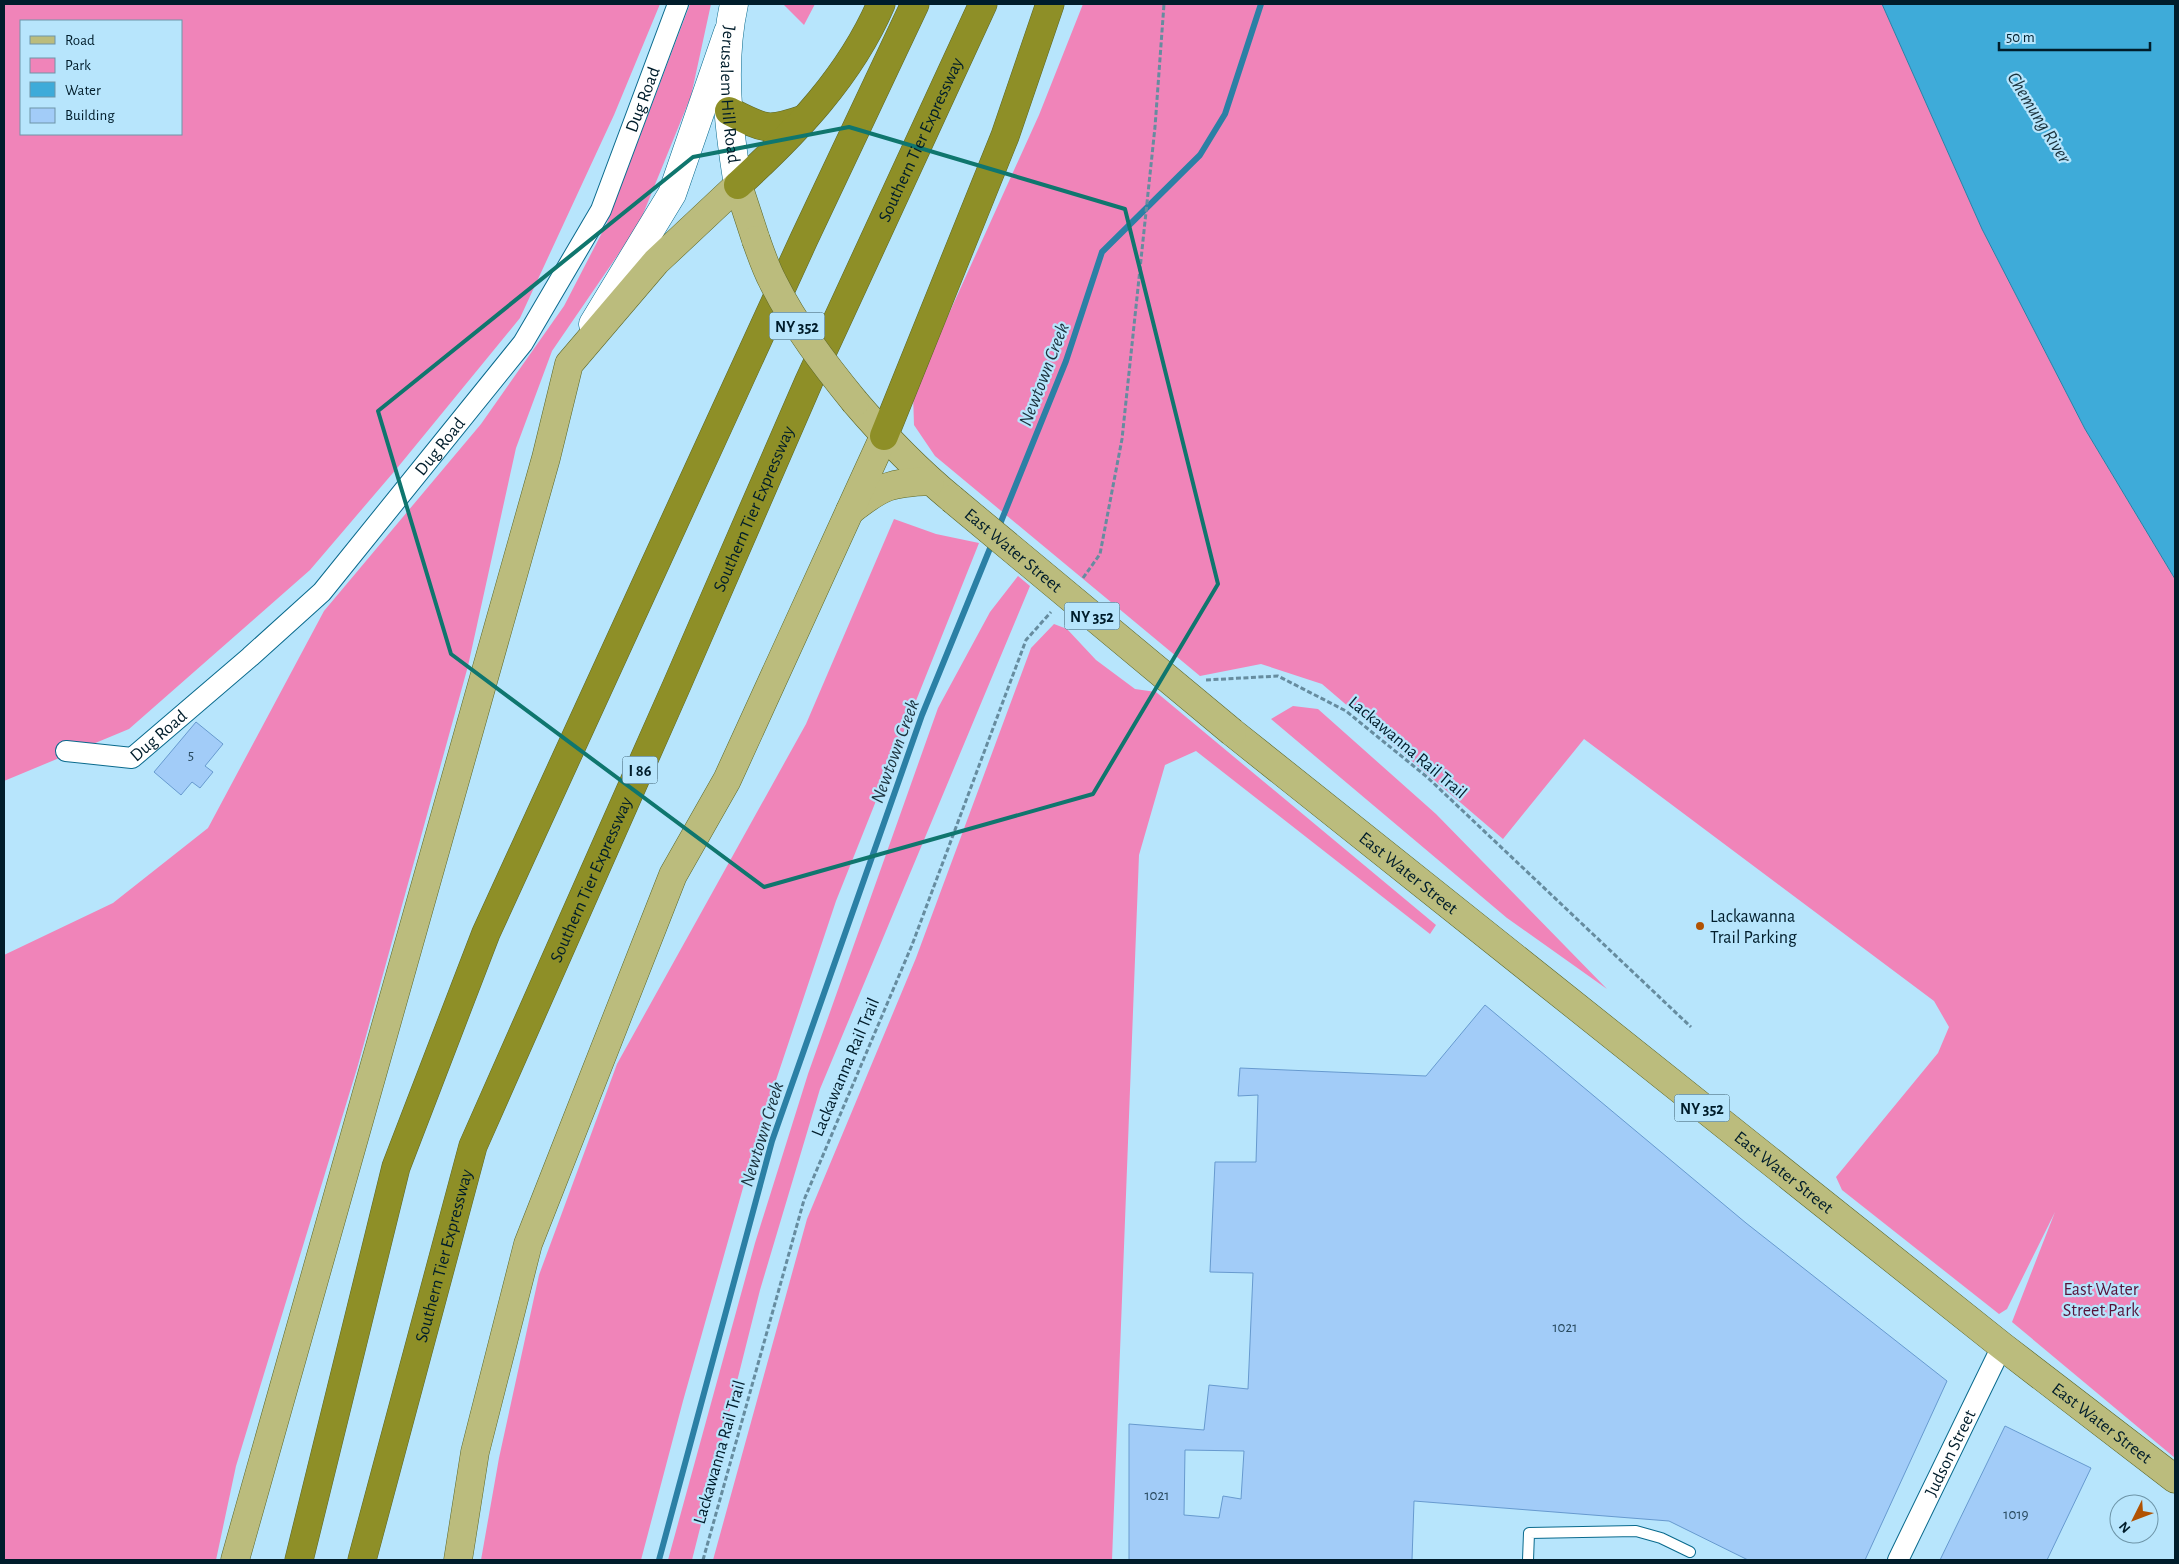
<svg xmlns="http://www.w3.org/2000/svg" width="2179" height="1564" font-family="'Alegreya Sans',sans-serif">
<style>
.green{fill:#f084b9;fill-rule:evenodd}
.water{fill:#3eabd9;stroke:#2b80a5}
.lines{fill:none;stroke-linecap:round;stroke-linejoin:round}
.stream{stroke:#2b80a5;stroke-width:6}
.building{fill:#a2ccf8;stroke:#679acf;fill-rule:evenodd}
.lane-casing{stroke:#096a8d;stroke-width:12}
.street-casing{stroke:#096a8d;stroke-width:22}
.secondary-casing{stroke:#096a8d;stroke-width:29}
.primary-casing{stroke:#5c6728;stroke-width:29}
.highway-casing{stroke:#5c6728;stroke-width:29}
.path{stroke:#668c9f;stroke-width:3;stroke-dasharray:5 2.5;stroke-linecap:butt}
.lane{stroke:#fff;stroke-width:10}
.street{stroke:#fff;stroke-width:20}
.secondary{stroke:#fff;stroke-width:28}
.primary{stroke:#bbbc7d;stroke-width:28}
.highway{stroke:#8e8f27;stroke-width:28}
.primary-bridge-casing{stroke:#5c6728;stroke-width:29;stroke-linecap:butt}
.primary-bridge{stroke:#bbbc7d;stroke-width:28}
.marked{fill:none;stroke:#0f766e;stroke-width:4;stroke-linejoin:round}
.poi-dot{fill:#b15202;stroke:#b7e5fc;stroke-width:2}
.labels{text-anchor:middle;stroke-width:4.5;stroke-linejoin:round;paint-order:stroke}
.number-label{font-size:15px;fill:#28495e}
.shield{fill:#b7e5fc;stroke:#37596a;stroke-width:1}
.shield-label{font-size:16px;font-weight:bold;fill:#001d2b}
.street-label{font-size:18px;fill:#001d2b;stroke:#b7e5fc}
.poi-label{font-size:18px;fill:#001d2b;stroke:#b7e5fc;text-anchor:start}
.park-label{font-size:18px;fill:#561339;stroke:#b7e5fc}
.water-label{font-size:19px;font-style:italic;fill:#1a313c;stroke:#b7e5fc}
</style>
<rect width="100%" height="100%" fill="#b7e5fc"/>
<path class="green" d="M4,4H660L614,115L520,318L398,467L310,570L129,729L4,781ZM21,21H181V134H21Z
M690,4H711L691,96L639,224L552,351L516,448L468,666L358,1065L236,1466L216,1560H4V955L113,903L208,828L324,611L481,424L564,306L607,223Z
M783,4H815L804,25Z
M1083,4H1882L1982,229L2085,429L2175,579V1458L2012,1322L2055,1212L2007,1309L1999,1314L1842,1190L1836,1177L1938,1053L1949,1027L1934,1001L1584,739L1503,839L1322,684L1261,664L1200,676L935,456L914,425L913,393L1039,115Z
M894,519L936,534L979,543L836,901L759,1131L683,1401L641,1560H481L499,1458L539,1275L617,1064L806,724Z
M1018,576L1030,586L820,1089L760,1290L692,1560H668L755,1243L808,1074L938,708L990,612Z
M1054,624L1067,629L1096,660L1135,689L1156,692L1436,925L1430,934L1196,751L1165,765L1139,855L1112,1560H713L807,1219L916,958L1031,648Z
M1293,706L1318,709L1436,814L1607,989L1507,918L1271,719Z"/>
<path class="water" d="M1882,4H2175V579L2085,429L1982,229Z"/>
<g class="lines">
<path class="stream" d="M998,529L1066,361L1102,252L1200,155L1225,114L1261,4
M659,1560L772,1141L922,715L993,541"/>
</g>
<path class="building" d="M196,722L223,744L205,766L213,772L200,788L192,782L181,795L154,772Z
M1485,1005L1746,1223L1947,1381L1865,1560H1748L1669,1521L1414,1501L1412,1560H1129V1424L1204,1430L1209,1385L1248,1389L1253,1273L1210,1272L1215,1162H1256L1258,1095L1238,1096L1240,1068L1426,1076ZM1185,1450L1244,1451L1241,1499L1223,1496L1219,1518L1184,1515Z
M2005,1426L2091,1468L2047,1560H1940Z"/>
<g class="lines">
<g class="lane-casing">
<path id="lane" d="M1528,1560L1529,1533L1636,1531L1661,1538L1690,1552"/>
</g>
<g class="street-casing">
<g id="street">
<path id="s1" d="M66,751L132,758L250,657L322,592L523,343L601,210L678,4"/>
<path id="s2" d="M1898,1560L2002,1346"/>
</g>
</g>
<g class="secondary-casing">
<g id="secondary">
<path id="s3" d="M734,4C721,64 728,124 738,185"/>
<path d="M593,324L672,194L728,32"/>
</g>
</g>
<g class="primary-casing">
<g id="primary">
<path d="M855,402C885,437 917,470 952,499"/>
<path d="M850,511C883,485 890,483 930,481"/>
<path id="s4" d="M1232,732L2002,1346L2175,1479"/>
<path d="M235,1560L546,458L569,364L656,262L738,185L756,240"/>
<path d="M458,1560L475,1452L528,1244L673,875L727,780L884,436"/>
</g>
</g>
<g class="highway-casing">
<g id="highway">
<path d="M729,111C764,129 767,132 804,119"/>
<path d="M738,185C796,132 850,76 881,4"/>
<path d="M884,436L1005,136L1050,4"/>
<path d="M299,1560L396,1167L486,933L804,239L915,4"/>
<path id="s5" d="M362,1560L473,1146L676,687L809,381L983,4"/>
</g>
</g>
<path class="path" d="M1083,578L1100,554L1122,439L1155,127L1164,4
M1206,680L1278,676L1346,711L1427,777L1691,1027
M703,1560L804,1200L912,945L1026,640L1051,612"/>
<use href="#lane" class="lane"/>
<use href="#street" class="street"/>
<use href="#secondary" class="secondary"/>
<use href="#primary" class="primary"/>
<use href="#highway" class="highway"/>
<g class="primary-bridge-casing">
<g id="primary-bridge">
<path d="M756,240C761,254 766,269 773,282C795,326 824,364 855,402"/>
<path id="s6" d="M952,499L1232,732"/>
</g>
</g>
<use href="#primary-bridge" class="primary-bridge"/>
</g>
<path class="marked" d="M849,127L1125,209L1218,584L1093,794L764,887L451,654L378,411L693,157Z"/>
<circle class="poi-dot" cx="1700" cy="926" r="5"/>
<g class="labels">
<g class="number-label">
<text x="191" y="760">5</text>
<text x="1565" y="1332">1021</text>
<text x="1157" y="1500">1021</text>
<text x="2016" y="1519">1019</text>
</g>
<g class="shield">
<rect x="769.5" y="312.5" width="55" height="27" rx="4"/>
<rect x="1064.5" y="602.5" width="55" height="27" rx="4"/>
<rect x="622.5" y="756.5" width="35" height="27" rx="4"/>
<rect x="1674.5" y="1094.5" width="55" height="27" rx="4"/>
</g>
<g class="shield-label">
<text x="797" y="332">NY 352</text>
<text x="1092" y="622">NY 352</text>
<text x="640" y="776">I 86</text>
<text x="1702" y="1114">NY 352</text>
</g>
<g class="street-label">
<text dy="6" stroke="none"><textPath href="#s3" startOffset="91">Jerusalem Hill Road</textPath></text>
<text dy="6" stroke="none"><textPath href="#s1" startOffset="911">Dug Road</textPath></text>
<text dy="6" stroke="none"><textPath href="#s5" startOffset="1530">Southern Tier Expressway</textPath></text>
<text dy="6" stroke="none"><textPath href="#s1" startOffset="506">Dug Road</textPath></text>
<text dy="6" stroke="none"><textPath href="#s5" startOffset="1125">Southern Tier Expressway</textPath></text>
<text dy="6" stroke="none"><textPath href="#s6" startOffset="80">East Water Street</textPath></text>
<text dy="6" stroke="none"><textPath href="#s1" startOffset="101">Dug Road</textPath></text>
<text transform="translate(1408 747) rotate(40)" y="6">Lackawanna Rail Trail</text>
<text dy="6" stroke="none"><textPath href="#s4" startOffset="226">East Water Street</textPath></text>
<text dy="6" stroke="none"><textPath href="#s5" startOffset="720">Southern Tier Expressway</textPath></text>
<text transform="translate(845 1067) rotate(-67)" y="6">Lackawanna Rail Trail</text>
<text dy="6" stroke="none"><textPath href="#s4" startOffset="706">East Water Street</textPath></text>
<text dy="6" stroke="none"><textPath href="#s5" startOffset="315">Southern Tier Expressway</textPath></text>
<text dy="6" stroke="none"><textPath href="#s4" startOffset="1111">East Water Street</textPath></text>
<text transform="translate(719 1452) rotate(-74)" y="6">Lackawanna Rail Trail</text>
<text dy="6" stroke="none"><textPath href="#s2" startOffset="119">Judson Street</textPath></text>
</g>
<g class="poi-label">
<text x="1710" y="922">Lackawanna<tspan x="1710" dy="21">Trail Parking</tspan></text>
</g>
<g class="park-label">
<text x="2101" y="1295">East Water<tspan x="2101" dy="21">Street Park</tspan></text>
</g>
<g class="water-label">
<text transform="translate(2040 117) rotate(58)" y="7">Chemung River</text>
<text transform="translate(1043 374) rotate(-69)" y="7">Newtown Creek</text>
<text transform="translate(894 751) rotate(-70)" y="7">Newtown Creek</text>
<text transform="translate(761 1134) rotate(-73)" y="7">Newtown Creek</text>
</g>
</g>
<rect width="2179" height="1564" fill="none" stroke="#001d2b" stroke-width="10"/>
<rect x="20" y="20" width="162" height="115" fill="#b7e5fc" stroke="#6e95a8"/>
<rect x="30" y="36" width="25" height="8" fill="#bbbc7d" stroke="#6e95a8"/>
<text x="65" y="45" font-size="15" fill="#001d2b">Road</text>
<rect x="30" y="58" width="25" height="15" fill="#f084b9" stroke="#6e95a8"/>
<text x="65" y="70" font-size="15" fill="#001d2b">Park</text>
<rect x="30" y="82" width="25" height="15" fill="#3eabd9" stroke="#6e95a8"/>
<text x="65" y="95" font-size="15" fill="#001d2b">Water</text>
<rect x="30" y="108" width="25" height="15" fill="#a2ccf8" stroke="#6e95a8"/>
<text x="65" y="120" font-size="15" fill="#001d2b">Building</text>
<g transform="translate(2134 1519) rotate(228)"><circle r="24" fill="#b7e5fc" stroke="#6e95a8"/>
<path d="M0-4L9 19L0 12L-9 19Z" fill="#b15202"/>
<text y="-8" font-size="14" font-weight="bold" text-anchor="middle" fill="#001d2b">N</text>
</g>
<path d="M1999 42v8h151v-8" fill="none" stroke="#001d2b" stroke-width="2.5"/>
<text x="2006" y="42" font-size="15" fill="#001d2b" stroke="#b7e5fc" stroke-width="4" paint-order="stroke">50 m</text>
</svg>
